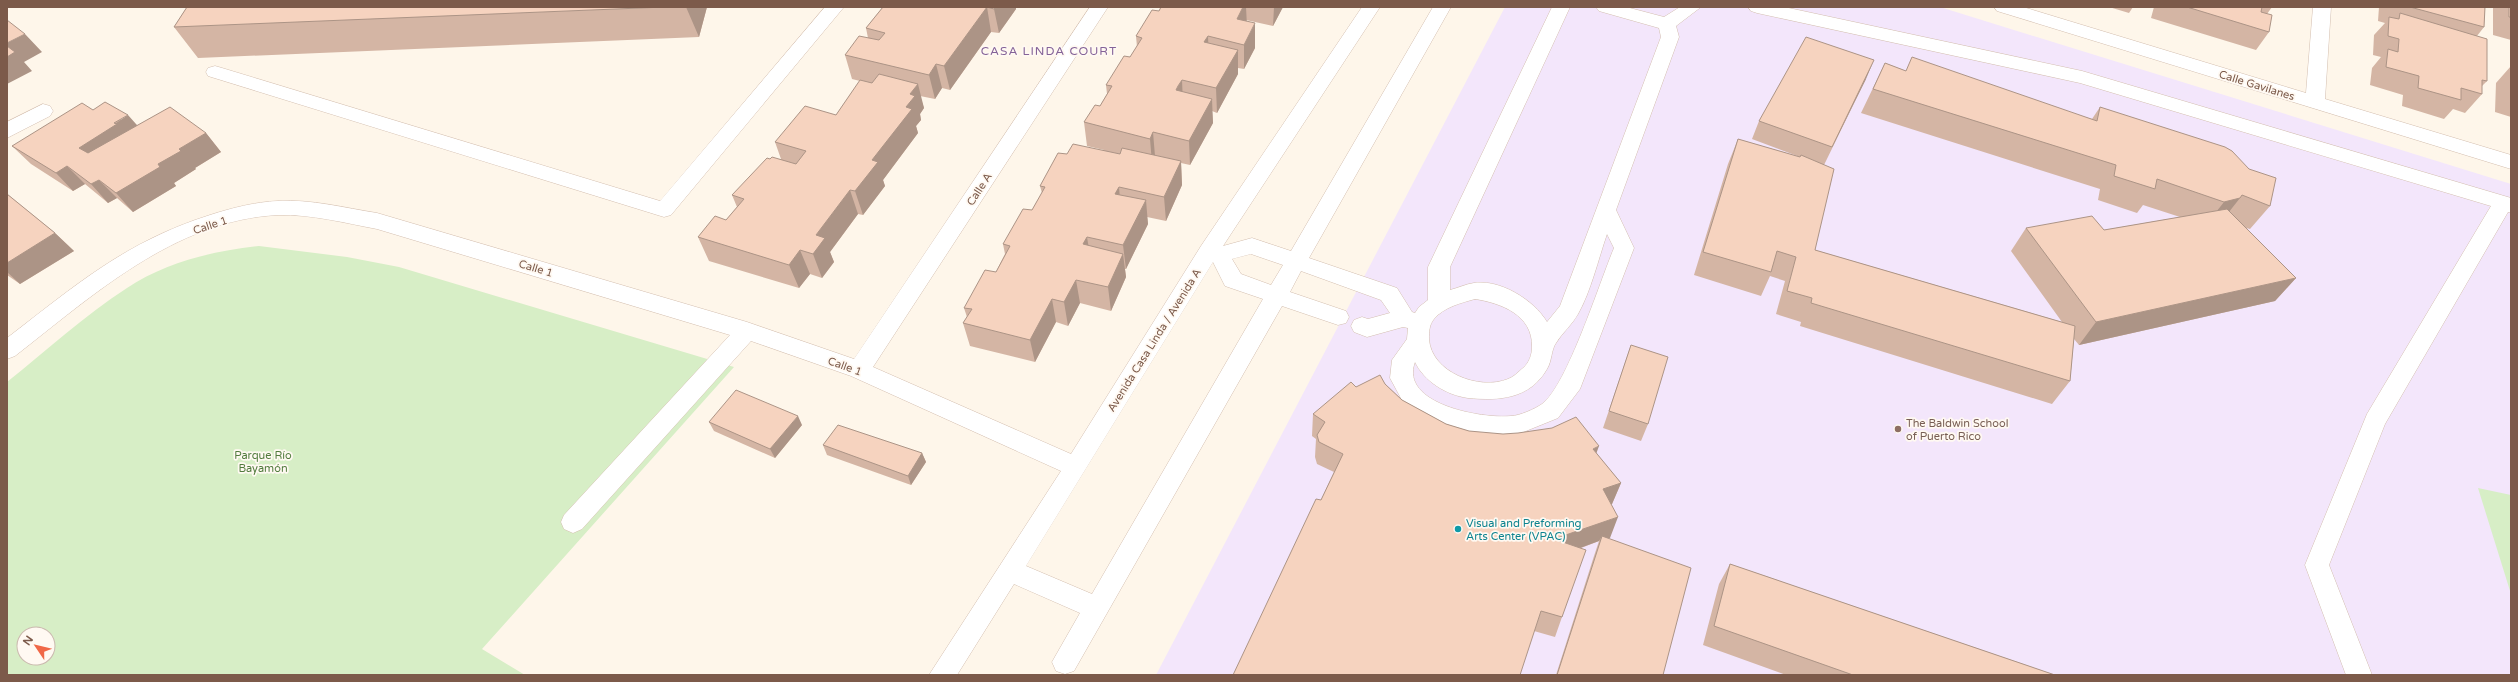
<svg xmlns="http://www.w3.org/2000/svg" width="2518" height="682" font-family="'Varela Round',sans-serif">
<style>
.education{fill:#f3e6fb}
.green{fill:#d7eec6;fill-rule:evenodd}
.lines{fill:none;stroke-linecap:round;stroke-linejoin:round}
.minor-casing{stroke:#d4bfb0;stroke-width:1}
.minor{fill:#fff;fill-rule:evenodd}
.wall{fill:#d4b5a4}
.shaded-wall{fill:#ac9486}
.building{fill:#f6d3bf;stroke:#ac9486}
.education-dot{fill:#8d6e63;stroke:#fff9f2;stroke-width:1.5}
.culture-dot{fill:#0f9aa8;stroke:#fff9f2;stroke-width:1.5}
.labels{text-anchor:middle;stroke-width:3.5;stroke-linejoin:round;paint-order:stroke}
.street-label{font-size:11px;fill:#7c5a4a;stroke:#fff9f2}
.education-label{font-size:11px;fill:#785e54;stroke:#fff9f2;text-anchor:start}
.park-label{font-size:11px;fill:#527c3e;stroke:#fff9f2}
.culture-label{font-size:11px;fill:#0d838f;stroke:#fff9f2;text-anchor:start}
.neighbourhood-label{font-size:12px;letter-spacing:1px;fill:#846298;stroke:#fff9f2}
</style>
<rect width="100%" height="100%" fill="#fef6ea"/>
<path class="education" d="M1505,7H1940L2511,184V675H1156Z"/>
<path class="green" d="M259,246L347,257L399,267L734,367L482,649L525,675H7V382C46,351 85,315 127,288C166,262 213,251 259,246ZM24,634H48V658H24Z
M2478,488L2511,495V594Z"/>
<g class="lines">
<g class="minor-casing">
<path id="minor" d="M825,7H844L671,215L664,217L208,76L206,72L208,68L215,66L222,68L660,201Z
M1090,7H1108L873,367L1071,454L1201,246L1362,7H1380L1223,246L1252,238L1291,251L1433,7H1451L1309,258L1397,288L1412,312L1415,313L1419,307L1428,300V267L1552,7H1570L1450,267V290C1458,288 1466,284 1474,283C1500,279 1534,300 1547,322L1560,306L1661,37L1659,28L1599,11L1596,7H1626L1664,17L1680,7H1701L1676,26L1679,37L1616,210L1634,248L1580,389L1558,418L1521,433L1513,436L1477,435L1420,416L1403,402L1390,378L1392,360L1407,339L1408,328L1403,327L1367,337L1354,332L1351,326L1354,320L1362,317L1368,319L1390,313L1381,300L1301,271L1290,292L1346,311L1349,317L1346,323L1338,325L1282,306L1074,671L1065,674L1056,671L1052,662L1080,613L1014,584L957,675H929L1061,471L851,376L751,341L582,529L573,533L564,529L561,522L564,515L730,335L377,229C345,223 311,214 278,215C175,220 92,296 15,356L7,359V338C76,285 125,242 210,215C232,208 255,202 278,201C311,199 345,208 377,213L747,322L854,359ZM1607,234L1614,248C1600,281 1567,386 1542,404C1535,409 1519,416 1511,416C1482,419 1399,404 1415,362C1424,381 1446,395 1468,398C1499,401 1530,399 1547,369C1552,361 1551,350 1556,343C1562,333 1572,325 1578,314C1591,291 1598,260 1607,234ZM1251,254L1283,265L1271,285L1241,274L1232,259ZM1213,262L1225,286L1263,299L1092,594L1026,566ZM1475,299C1501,303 1533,315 1532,347C1532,355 1529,363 1523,368C1518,372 1514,377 1508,379C1479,391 1431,372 1429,339C1429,332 1429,325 1434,319C1444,307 1461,303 1475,299Z
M1748,7H1784L2082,71L2511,198V212H2508L2385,424L2329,565L2372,675H2346L2305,565L2367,414L2491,206L2080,83L1757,13L1751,11Z
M1994,7H2023L2306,93L2313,7H2331L2325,99L2511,155V169L1997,11Z
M43,104L50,106L53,111L50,116L7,138V122Z"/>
</g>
<use href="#minor" class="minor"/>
</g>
<path class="wall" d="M187,7H707L699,37L198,58L174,27Z
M883,7H1016V9L999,33L991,32L950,90L942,88L935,99L920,96L924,108L920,114L921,120L916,126L918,133L883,180L885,186L863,215L858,214L830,252L834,262L822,278L810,274L799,288L709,261L698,237L726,220L737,207L732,195L770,159H781L775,142L836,115L860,81L852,79L845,55L868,38L866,28Z
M1161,7H1283L1273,26L1246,20V21L1255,48L1244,69L1238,68V74L1217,113L1212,111L1213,123L1190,165L1181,163L1182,185L1166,221L1147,217L1148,224L1126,269H1125L1126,277L1111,311L1080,303L1068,326L1056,322L1035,362L970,346L963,323L967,317L964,308L996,272L1005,254L1003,244L1032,210L1042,193L1040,186L1067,154L1104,150L1087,146L1084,122L1100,106L1107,94L1106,85L1130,57L1137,47L1136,36L1159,11Z
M2109,7H2133L2129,13Z
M2154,7H2272L2267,14L2269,32L2256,50L2151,18Z
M2379,7H2485L2484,27L2477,36L2487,81L2482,86V94L2465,113L2453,109L2444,119L2402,106L2403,95L2370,85L2372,68L2381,57L2373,55L2374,35L2385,23L2378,21Z
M2493,7H2511V40L2493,35Z
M1885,63L1906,71L2092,119L2100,107L2270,206L2250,229L2246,228L2296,278L2275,301L2079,345L2074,339L2070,381L2052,404L1800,326L1801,322L1776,314L1785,281L1770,276L1761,296L1694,275L1728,164L1738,139L1800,157L1752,139L1759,121L1866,79L1824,165L1815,250L2062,322L2011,251L2026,228L2104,230L2180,217L2143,205L2137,213L2098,200L2100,189L1861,113Z
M2511,66V117L2495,112L2496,83Z
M93,110L137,125L206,133L221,152L195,168L196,169L174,183L176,186L133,212L117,198L108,203L85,184L73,191L31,164L12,146Z
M7,194L55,233L74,251L20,284L7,275Z
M1631,345L1648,424L1641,441L1603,428Z
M1385,384L1402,400L1446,424L1469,431L1596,453L1621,483L1612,504L1611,505L1610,538H1608L1663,675H1556L1594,556L1599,541L1581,548L1562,617L1555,637L1534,631L1321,500L1334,472L1317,464L1315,457L1316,439L1312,436L1313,414L1356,387Z
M709,422L802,425L775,458L714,431Z
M823,445L922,453L926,462L911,485L827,455Z
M1730,564L2055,675H1786L1703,645L1719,584Z"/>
<path class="shaded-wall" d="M686,7H707L699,37Z
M987,7L991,32L950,90L944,66Z
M996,7H1016V9L999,33L994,9Z
M1243,7H1246L1247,26L1237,19Z
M1274,7H1283L1273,26Z
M1255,23V48L1244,69V45Z
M25,34L42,52L24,62L32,71L7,84V43Z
M1208,36L1209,61L1204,42Z
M1238,50V74L1217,113L1216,88Z
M1874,60L1866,79L1823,165L1832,147Z
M936,64L942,88L935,99L929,75Z
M1182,80L1183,104L1176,90Z
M918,84L924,108L920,114L921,120L916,126L918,133L883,180L885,186L863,215L855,191L872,160L906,107L910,94Z
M1212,99L1213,123L1190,165L1189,141Z
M128,115L144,133L96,167L79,148Z
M1153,132L1155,156L1152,163L1150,139Z
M206,133L221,152L195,168L196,169L174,183L176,186L133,212L116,193L179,149Z
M1181,161L1182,185L1166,221L1164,197Z
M67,166L85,184L73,191L56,173Z
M99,180L117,198L108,203L91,184Z
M1119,187L1121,211L1115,194Z
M850,190L858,214L830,252L834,262L822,278L813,254L816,235Z
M2240,198L2221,222L2205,226L2224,202Z
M1146,200L1148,224L1126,269L1123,245Z
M55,233L74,251L20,284L7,272V263Z
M1087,237L1091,261L1083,244Z
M800,250L810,274L799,288L789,265Z
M1123,254L1126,277L1111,311L1108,287Z
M2296,278L2275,301L2079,345L2096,322Z
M1076,280L1080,303L1068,326L1064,302Z
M1052,299L1056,322L1035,362L1030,340Z
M798,416L802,425L775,458L770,449Z
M1599,446L1591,468L1593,449Z
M922,453L926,462L911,485L908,476Z
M1621,483L1612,504L1595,510L1603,489Z
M1618,517L1610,538L1600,541L1602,536L1599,541L1547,560L1554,539Z"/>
<path class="building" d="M187,7H665L174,27Z
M883,7H996L994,9L987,7L944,66L936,64L929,75L845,55L859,36L879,40L885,33L866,28Z
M1161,7H1243L1237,19L1255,23L1244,45L1208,36L1204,42L1238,50L1216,88L1182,80L1178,86L1176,90L1212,99L1189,141L1153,132L1150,139L1084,122L1095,105L1100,106L1112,86L1106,85L1124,56L1130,57L1142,38L1136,36L1152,10L1159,11Z
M2187,7H2262L2261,12L2272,15L2269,32Z
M2410,7H2485L2484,27Z
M2509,7H2511V17H2509Z
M2400,13L2487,39V81L2482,80V94L2461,88V100L2418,88L2419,76L2386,67L2388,49L2398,52L2399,39L2388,36L2389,17L2399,19Z
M7,20L25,34L7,43Z
M1806,37L1874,60L1832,147L1759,121Z
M7,46L15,52L7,57Z
M1912,57L2097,121L2100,107L2225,147L2232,151L2249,169L2276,178L2270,206L2242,195L2240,198L2224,202L2157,179L2155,189L2114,176L2116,165L1873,89L1885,63L1906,71Z
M879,74L918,84L910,94L915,96L906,107L912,109L872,160L878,162L855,191L850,190L816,235L825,238L813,254L800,250L789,265L698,237L715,216L726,220L744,199L732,195L767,158L770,159L772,157L796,164L806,151L775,142L805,106L836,115L860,80L872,83Z
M105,102L128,115L114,123L117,124L79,148L88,153L170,107L206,133L179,149L181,151L158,164L160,167L116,193L99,180L91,184L67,166L56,173L12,146L82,103L93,110Z
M1738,139L1800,157L1801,155L1834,169L1815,250L2075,326L2070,381L1811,303L1812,298L1787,291L1796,257L1777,251L1771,272L1703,252Z
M1073,144L1120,154L1122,148L1181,161L1164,197L1119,187L1115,194L1146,200L1123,245L1087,237L1083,244L1123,254L1108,287L1076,280L1064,302L1052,299L1030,340L963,323L972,309L964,308L985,270L996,272L1010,246L1003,244L1023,209L1032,210L1045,187L1040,186L1058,153L1067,154Z
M7,194L55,233L7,263Z
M2227,209L2296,278L2096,322L2026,228L2092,216L2104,230Z
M1631,345L1668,357L1648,424L1609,411Z
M1380,375L1385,384L1402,400L1446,424L1469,431L1503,434L1518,433L1552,428L1576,417L1599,446L1593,449L1621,483L1603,489L1618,517L1554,539L1586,550L1562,617L1541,611L1520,675H1233L1316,499L1321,500L1343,454L1319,442L1317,435L1325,422L1313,414L1351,382L1356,387Z
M736,390L798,416L770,449L709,422Z
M838,425L922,453L908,476L823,445Z
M1602,536L1691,568L1663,675H1557Z
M1730,564L2055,675H1853L1714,626Z"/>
<circle class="education-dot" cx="1898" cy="429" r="4"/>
<circle class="culture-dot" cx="1458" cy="529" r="4"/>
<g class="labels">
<g class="street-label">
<text transform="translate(2257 85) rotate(17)" y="4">Calle Gavilanes</text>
<text transform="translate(979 189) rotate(-57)" y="4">Calle A</text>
<text transform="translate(210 225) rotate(-18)" y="4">Calle 1</text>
<text transform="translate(536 268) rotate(17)" y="4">Calle 1</text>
<text transform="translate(1154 340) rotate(-58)" y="4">Avenida Casa Linda / Avenida A</text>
<text transform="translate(845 366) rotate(20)" y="4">Calle 1</text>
</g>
<g class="education-label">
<text x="1906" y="427">The Baldwin School<tspan x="1906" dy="13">of Puerto Rico</tspan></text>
</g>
<g class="park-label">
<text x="263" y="459">Parque Río<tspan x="263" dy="13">Bayamón</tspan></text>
</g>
<g class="culture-label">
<text x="1466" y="527">Visual and Preforming<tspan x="1466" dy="13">Arts Center (VPAC)</tspan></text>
</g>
<g class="neighbourhood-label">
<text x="1049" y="55">CASA LINDA COURT</text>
</g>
</g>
<rect width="2518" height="682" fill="none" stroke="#7c5a4a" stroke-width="16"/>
<g transform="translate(36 646) rotate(305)"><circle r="19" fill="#fff9f2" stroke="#cbb9af"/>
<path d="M0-3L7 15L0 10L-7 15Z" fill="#f06847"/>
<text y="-6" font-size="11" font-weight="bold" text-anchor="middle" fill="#7c5a4a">N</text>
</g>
</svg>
